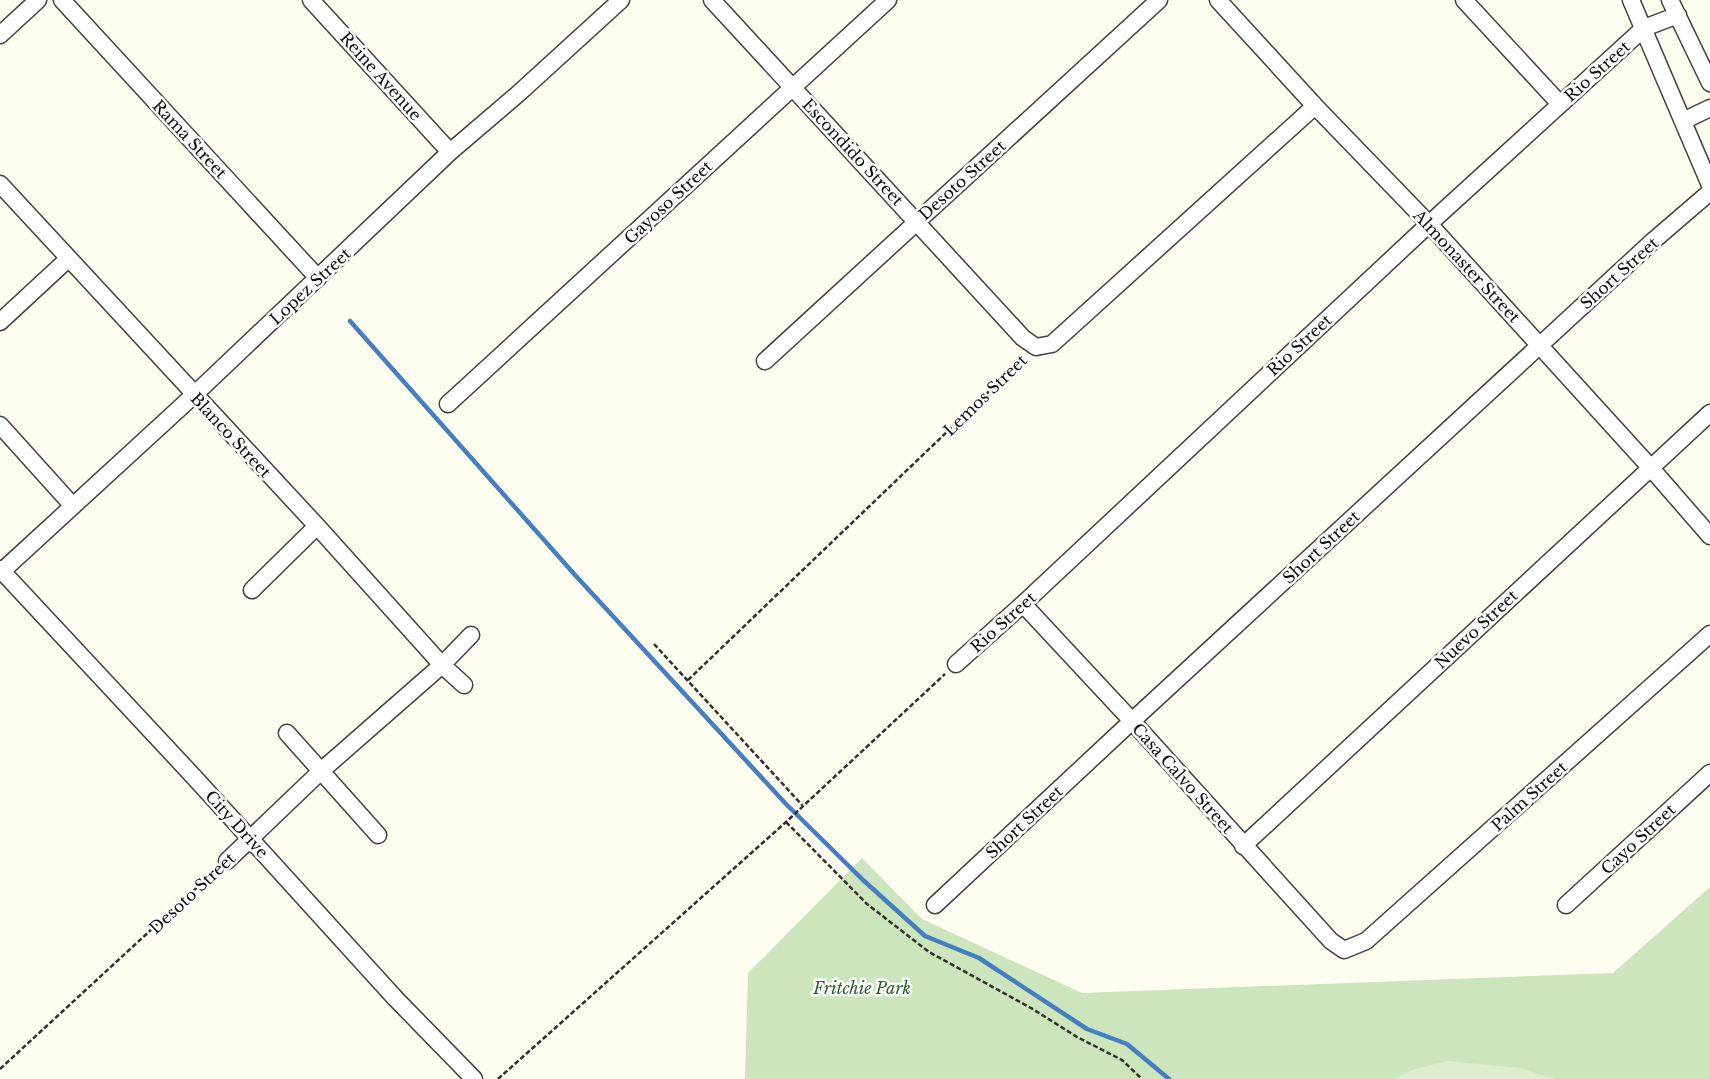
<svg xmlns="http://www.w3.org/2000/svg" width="1710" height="1079" font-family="'Libre Baskerville',serif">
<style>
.green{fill:#cce5bc}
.pitch{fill:#deedcd}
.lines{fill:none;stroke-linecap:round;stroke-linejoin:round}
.stream{stroke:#467fc1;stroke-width:4.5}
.minor-casing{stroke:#414141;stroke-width:19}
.path{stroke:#303030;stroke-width:2.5;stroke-dasharray:5 2.5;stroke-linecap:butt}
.minor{stroke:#fff;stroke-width:16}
.labels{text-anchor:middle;stroke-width:5;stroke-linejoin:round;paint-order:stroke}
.street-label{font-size:16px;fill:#0e0e0e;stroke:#fff}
.park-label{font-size:16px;font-style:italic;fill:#286024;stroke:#fff}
</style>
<rect width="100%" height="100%" fill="#fefdf0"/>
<path class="green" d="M862,858L922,919L1082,993L1613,973L1710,887V1079H745L748,973Z"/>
<path class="pitch" d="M1447,1061L1520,1068L1554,1079H1394L1415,1069Z"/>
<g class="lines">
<path class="stream" d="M350,321L575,575L786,804L863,880L925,936L979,958L1087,1029L1127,1044L1169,1079"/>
<g class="minor-casing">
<path id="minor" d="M62,0L318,278
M311,0L450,152
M712,0L1023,338L1036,347L1052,344L1315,106
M1218,0L1315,106L1429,224L1650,467L1710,536
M1464,0L1560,104
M1631,0L1710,185
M1670,0L1710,83
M0,35L38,0
M1683,121L1710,108
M0,184L317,526L442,665L464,685
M0,322L68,259
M765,361L1159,0
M448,404L888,0
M0,425L73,506
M0,569L194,777L395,998L474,1079
M0,573L194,395L450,152L519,93L621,0
M252,590L317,526
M1023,604L1132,721L1331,941L1344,950L1366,941L1710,634
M956,664L1023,604L1429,224L1644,28L1678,15
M287,733L378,835
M1243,846L1710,413
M227,861L321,771L442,665L471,635
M935,905L1132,721L1653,241L1710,192
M1566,905L1710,773"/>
</g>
<path class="path" d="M654,644L803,806
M688,680L1024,358
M786,822L867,904L929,952L1031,1008L1077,1037L1122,1060L1142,1079
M0,1069L216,870
M498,1079L786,822L945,674"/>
<use href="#minor" class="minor"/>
</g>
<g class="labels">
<g class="street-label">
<text transform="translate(1597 71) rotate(-42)" y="6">Rio Street</text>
<text transform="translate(381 76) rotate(48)" y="6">Reine Avenue</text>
<text transform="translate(190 139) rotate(47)" y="6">Rama Street</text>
<text transform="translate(853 152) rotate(47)" y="6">Escondido Street</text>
<text transform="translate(962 180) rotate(-42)" y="6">Desoto Street</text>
<text transform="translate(668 202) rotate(-43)" y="6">Gayoso Street</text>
<text transform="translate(1467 266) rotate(47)" y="6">Almonaster Street</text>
<text transform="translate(1619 273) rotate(-42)" y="6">Short Street</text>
<text transform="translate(310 286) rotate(-43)" y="6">Lopez Street</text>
<text transform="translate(1299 345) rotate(-43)" y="6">Rio Street</text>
<text transform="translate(985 395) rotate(-44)" y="6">Lemos Street</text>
<text transform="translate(231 435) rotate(47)" y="6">Blanco Street</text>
<text transform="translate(1321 547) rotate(-43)" y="6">Short Street</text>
<text transform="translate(1003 622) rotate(-42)" y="6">Rio Street</text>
<text transform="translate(1476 629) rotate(-43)" y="6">Nuevo Street</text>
<text transform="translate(1183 778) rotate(48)" y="6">Casa Calvo Street</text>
<text transform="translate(1529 796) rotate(-42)" y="6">Palm Street</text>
<text transform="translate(1024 822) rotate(-43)" y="6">Short Street</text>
<text transform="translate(237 824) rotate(48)" y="6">City Drive</text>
<text transform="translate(1638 839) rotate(-43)" y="6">Cayo Street</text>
<text transform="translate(192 893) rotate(-43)" y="6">Desoto Street</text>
</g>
<g class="park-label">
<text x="862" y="994">Fritchie Park</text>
</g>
</g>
</svg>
